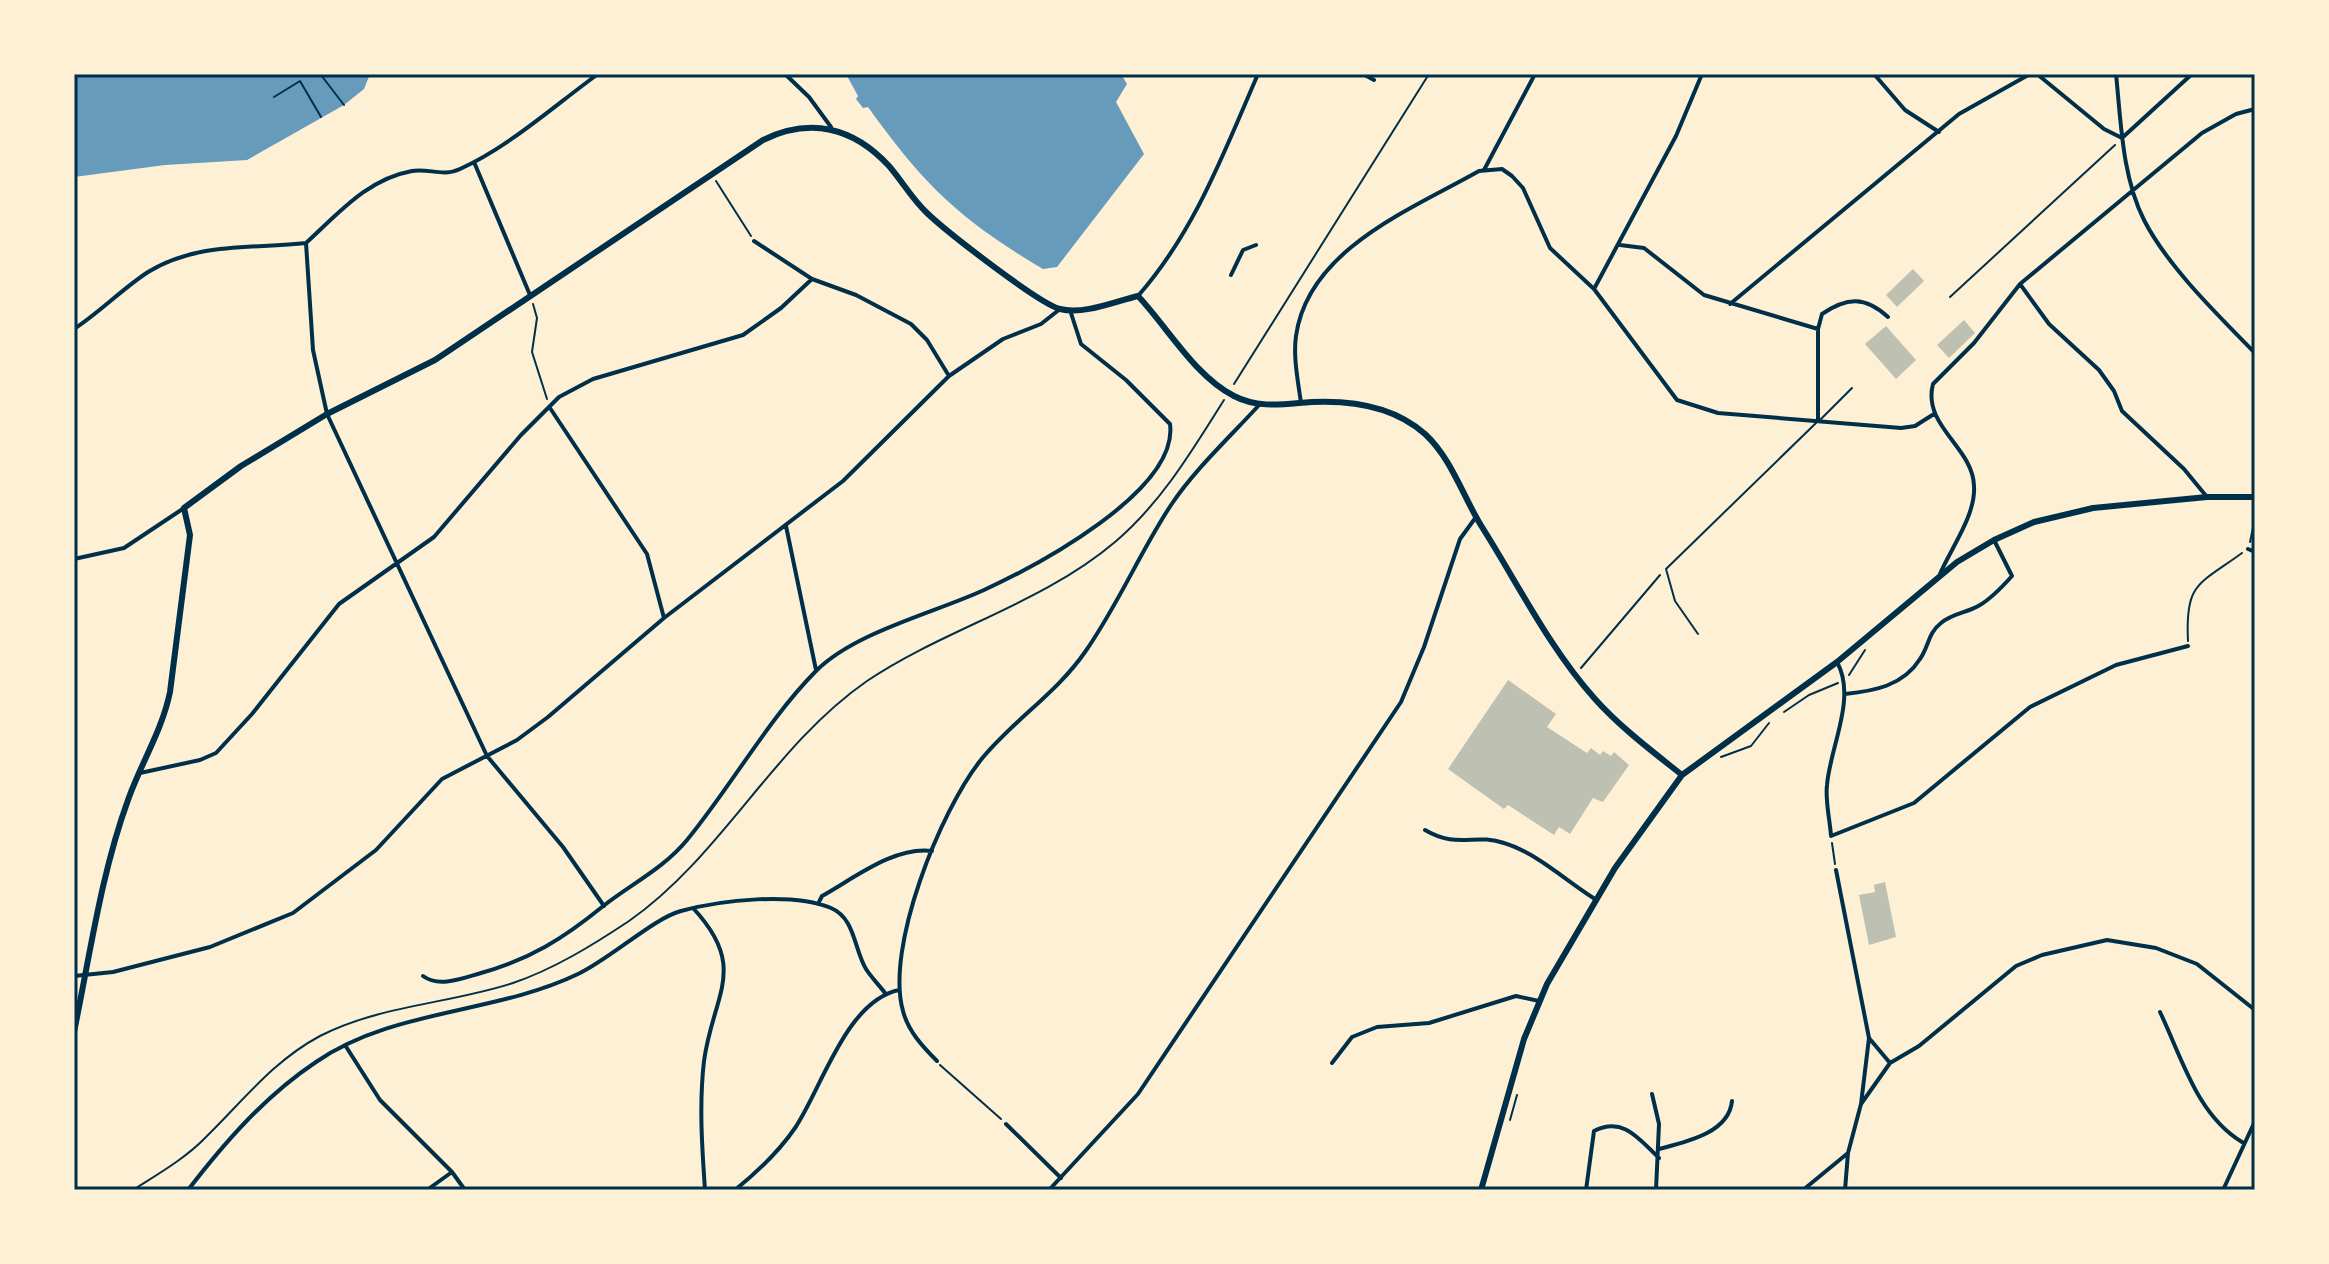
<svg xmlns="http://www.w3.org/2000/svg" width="2329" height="1264" font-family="'Golos Text',sans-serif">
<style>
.water{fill:#669bbc}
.building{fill:#bec0b2}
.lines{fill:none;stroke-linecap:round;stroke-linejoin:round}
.path{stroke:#003049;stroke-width:2}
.service{stroke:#003049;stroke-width:2}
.minor{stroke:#003049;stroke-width:4}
.tertiary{stroke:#003049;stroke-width:6}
.neatline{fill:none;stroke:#003049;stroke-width:3}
</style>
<rect width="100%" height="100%" fill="#fdf0d5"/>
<path class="water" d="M74,74H370L364,89L344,105L247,160L165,165L74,177Z
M846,74H1121L1127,84L1116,102L1144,154L1057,267L1043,269C959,219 924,185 868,107L863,108L856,99L858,96Z"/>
<path class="building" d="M1913,269L1924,281L1897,307L1886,295Z
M1964,320L1975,333L1949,358L1937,345Z
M1886,326L1916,360L1896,379L1865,344Z
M1508,680L1556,714L1547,727L1587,753L1591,748L1600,755L1603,751L1611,756L1614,752L1629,765L1603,802L1593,798L1570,834L1559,827L1554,835L1508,805L1504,809L1448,769Z
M1885,882L1896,937L1869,945L1859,895L1875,892L1874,885Z"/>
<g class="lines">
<path class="path" d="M321,75L344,105
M274,97L300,81L321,117
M716,181L751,236
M1950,297L2115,145
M533,304L537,318L532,352L547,399
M1234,384L1429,74
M2250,542L2255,518
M2188,641C2185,583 2198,585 2242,553
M1581,668L1660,575
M1849,675L1865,650
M1784,712L1809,695L1838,683
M1721,757L1751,746L1769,723
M1832,843L1835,864
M940,1065L1001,1119
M1510,1120L1517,1095
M133,1190C158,1174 186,1158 206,1137C243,1101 273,1061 320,1036C381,1005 448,1004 513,983C554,969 593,945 629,921C722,856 773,746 867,681C946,628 1042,604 1115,542C1161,503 1192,451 1224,400"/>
<path class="service" d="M1821,419L1852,388
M1698,634L1675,601L1666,569L1816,423"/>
<path class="minor" d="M785,74L809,97L831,127
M1363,74L1374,80
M1874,74L1905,110L1939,132
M2037,74L2104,129L2122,138L2192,74
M2116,74C2121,122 2122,176 2144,220C2168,267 2218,315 2255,353
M474,162L530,295
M1484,170L1535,74
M754,241L812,279L856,295L911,324L927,340L949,376
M306,243L313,350L327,414L487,756L563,847L604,906
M306,243C338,214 367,179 412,171C428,168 444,177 460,169C510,146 554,106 598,74
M1620,245L1644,248L1704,295L1818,329L1822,314C1847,297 1865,296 1888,317
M1231,275L1243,250L1256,245
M2020,284L2049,324L2099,370L2114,391L2122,411L2184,469L2207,497
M1594,289L1676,136L1702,74
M1138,296C1195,231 1224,152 1258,74
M1730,304L1959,114L2030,74
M74,329C100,312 122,289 148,272C197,242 251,249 306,243
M1301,403C1298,381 1293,357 1296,336C1308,249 1412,209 1479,171L1502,169L1512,176L1523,188L1550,248L1594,289L1677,400L1718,413L1901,428L1915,426L1934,414
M550,408L647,554L664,618
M1818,421V329
M786,526L816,670
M2248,549L2255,552
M74,559L124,548L184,508
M1940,574C1951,548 1976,515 1974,486C1973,447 1922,426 1933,384L1974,343L2020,284L2202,133L2236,114L2255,109
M1837,662C1857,698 1830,747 1827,785C1825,801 1830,820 1831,836L1914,803L2030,707L2116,665L2188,646
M1845,694C1874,691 1903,686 1920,659C1929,646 1928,633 1941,623C1953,613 1967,613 1980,605C1992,598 2003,586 2012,576L1994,540
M140,773L200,760L216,753L252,714L339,604L434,537L521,435L559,397L593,379L743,335L781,308L812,279
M1425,830C1457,849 1475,833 1504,843C1537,853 1566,881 1595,899
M1836,870L1869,1038L1861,1104
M818,904L822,896C853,879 894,846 932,851
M693,908C749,968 713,994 704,1061C699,1104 702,1147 705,1190
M74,976L113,972L210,947L293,913L376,850L442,779L517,740L548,717L664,618L843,481L949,376L1003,339L1041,324L1060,309
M423,976C439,988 463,978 481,973C529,960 564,938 602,907C631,884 663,869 687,840C730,788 769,718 816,671C855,632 934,613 984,590C1036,566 1179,491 1170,424L1126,380L1081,344L1070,310
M2160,1012C2182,1058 2197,1115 2242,1142
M1869,1038L1890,1063
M345,1045L380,1100L452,1172L465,1190
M937,1061C923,1047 908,1031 903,1011C885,948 940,812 980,761C1012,721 1056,694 1085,652C1118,605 1140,552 1171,505C1195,469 1231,436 1260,404
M1332,1063L1352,1037L1377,1027L1429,1023L1516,996L1539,1001
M1652,1094L1659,1124L1656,1190
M1006,1124L1061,1178
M1659,1149C1686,1142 1729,1133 1732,1101
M188,1190C225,1142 265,1096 316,1062C393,1009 495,1014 578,974C610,959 654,918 681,911C721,900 793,892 831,908C855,918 854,949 866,969C871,977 879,985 885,993
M427,1190L452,1172
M735,1190C756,1173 780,1150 795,1128C822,1088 846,1001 899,990
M1049,1190L1138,1094L1401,702L1424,647L1460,539L1476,517
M1586,1190L1594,1131C1623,1116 1639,1139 1659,1158
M1803,1190L1848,1153L1861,1104L1890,1063L1919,1046L2016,966L2042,955L2107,940L2156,948L2197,964L2255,1010
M1845,1190L1848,1153
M2223,1190L2255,1121"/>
<path class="tertiary" d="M74,1032C90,955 101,874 128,800C141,763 162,731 170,692L190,535L184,508L241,466L327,414L435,360L763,140C810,117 853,127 889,166C902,181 912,199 927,213C947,232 1038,303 1060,309C1084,315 1116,301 1138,296C1168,328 1195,376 1234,396C1255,407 1277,405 1299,403C1343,399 1391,404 1425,434C1452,459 1463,497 1482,527C1518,584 1550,649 1595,699C1620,727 1652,751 1682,775
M1481,1190L1524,1039L1547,984L1615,868L1682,775L1837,662L1957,562L1994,540L2034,522L2093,508L2207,497H2255"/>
</g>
<rect width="2329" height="1264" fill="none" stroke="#fdf0d5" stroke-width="152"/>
<rect x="76" y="76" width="2177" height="1112" class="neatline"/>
</svg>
